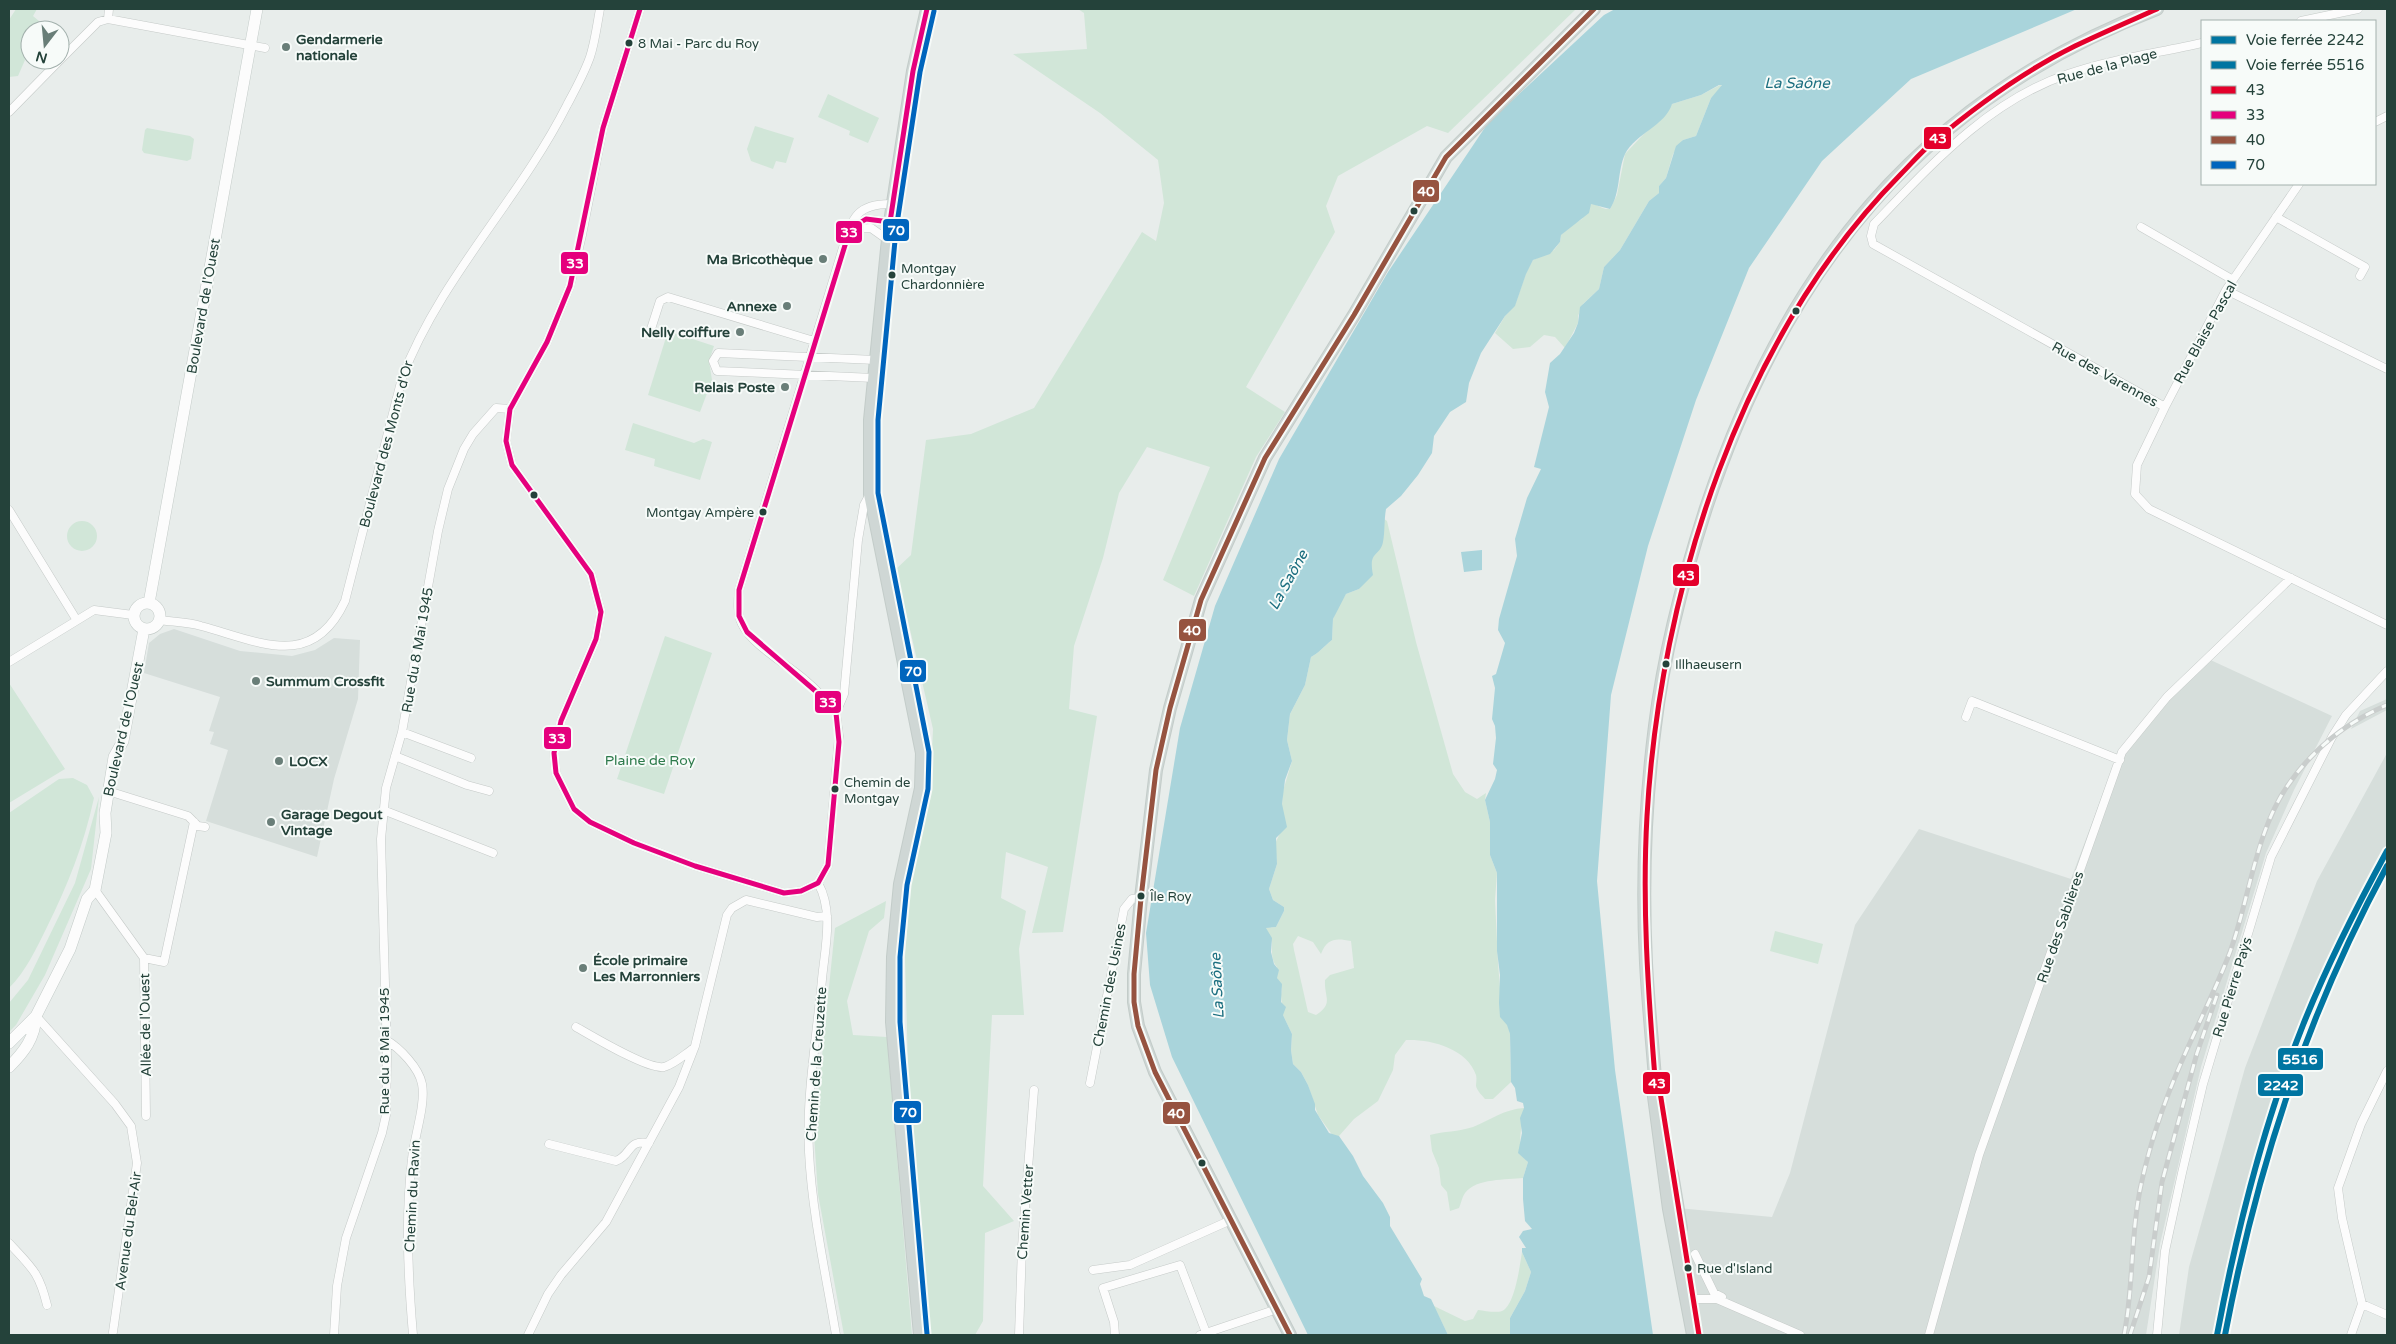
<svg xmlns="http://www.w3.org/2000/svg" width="2396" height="1344" font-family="'Varela Round',sans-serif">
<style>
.built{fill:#d6dedb}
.green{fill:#d1e6d8;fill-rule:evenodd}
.water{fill:#a9d4db}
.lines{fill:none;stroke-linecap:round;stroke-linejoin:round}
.street-casing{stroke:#c5cac8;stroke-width:9}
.secondary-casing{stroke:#c3cbc8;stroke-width:12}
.primary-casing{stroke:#c3ccc9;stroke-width:14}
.street{stroke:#fcfcfc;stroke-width:8}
.secondary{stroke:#fcfcfc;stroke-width:11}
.primary{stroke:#cfd7d5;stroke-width:12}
.rail-casing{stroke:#c9cdcc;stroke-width:5}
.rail{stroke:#f7fbf9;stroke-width:3;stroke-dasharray:9;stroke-linecap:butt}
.bus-1-casing{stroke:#f7fbf9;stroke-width:9}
.bus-2-casing{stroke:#f7fbf9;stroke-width:9}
.bus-3-casing{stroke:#f7fbf9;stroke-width:9}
.bus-4-casing{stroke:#f7fbf9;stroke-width:9}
.bus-1{stroke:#e4002b;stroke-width:5}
.bus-2{stroke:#e5007d;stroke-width:5}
.bus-3{stroke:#965340;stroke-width:5}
.bus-4{stroke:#0065bd;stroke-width:5}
.rail-1-casing{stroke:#f7fbf9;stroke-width:10}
.rail-2-casing{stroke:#f7fbf9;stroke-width:10}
.rail-1{stroke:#0075a1;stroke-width:6}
.rail-2{stroke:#0075a1;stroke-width:6}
.bus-dot{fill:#24423a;stroke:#f7fbf9;stroke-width:2}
.poi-dot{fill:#697e78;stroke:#f7fbf9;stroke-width:2}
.labels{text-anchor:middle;stroke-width:4;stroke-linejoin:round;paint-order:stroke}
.bus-label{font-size:13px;fill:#24423a;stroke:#f7fbf9;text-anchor:start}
.poi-label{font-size:14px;font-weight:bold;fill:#24423a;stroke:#f7fbf9;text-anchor:start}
.street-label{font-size:14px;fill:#24423a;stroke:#f7fbf9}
.park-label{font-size:14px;fill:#2d7a4b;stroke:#f7fbf9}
.water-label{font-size:15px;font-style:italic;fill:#1c6f80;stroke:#f7fbf9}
.line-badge{stroke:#f7fbf9;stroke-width:2}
.badge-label{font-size:14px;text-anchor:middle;font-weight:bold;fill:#fff}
</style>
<rect width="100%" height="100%" fill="#e8edeb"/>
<path class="built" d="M174,629L240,651L292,656L315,650L334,638L360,640L358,699L334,779L317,857L206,821L228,750L210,744L214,732L209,731L220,697L144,673L149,643L160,634Z
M2204,657L2332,716L2294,790L2266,853L2201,1067L2160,1244L2146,1335H1701L1678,1208L1772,1217L1790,1173L1855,925L1919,829L2071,879L2118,753L2158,702Z
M2387,699V710L2351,729L2360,711Z
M2387,753V871L2346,951L2322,1005L2292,1082L2262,1177L2227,1335H2179L2189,1267L2245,1068L2317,881Z"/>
<path class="green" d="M16,9H37L33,16L39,21C30,35 18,41 25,60L18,76L9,77V20Z
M1078,9H1576L1448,133L1427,126L1338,176L1326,206L1335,232L1246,387L1285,412L1256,457L1194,596L1163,580L1210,467L1147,447L1119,493L1103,558L1074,646L1069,709L1097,716L1063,932L1032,933L1048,867L1006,852L1001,898L1026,911L1019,949L1024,1015H992L983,1186L1014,1221L985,1233L983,1321L975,1335H930L910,1143L905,957L910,889L930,793L933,729L896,569L911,555L926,440L971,434L1034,408L1142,232L1156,241L1164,203L1158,160L1100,113L1013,54L1087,49L1084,13Z
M1720,85L1723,86L1711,98L1696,136L1683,140L1673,154L1666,178L1659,186V193L1649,201L1620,250L1604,267L1599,289L1583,304L1578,316V323L1565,348L1555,337L1544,335L1530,347L1513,349L1495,333L1505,316L1515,305L1526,273L1533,260L1554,250L1560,242L1561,235L1572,225L1582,219L1591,204C1598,204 1602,210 1610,209L1617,195L1625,154L1672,104L1701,95Z
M828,94L879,118L868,143L849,135L850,131L818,117Z
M755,126L794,138L786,163L776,161L773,169L751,161L747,149Z
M147,128L190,136L194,139L191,159L187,161L144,153L142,150L145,130Z
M668,331L714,346L709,361L712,380L700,412L648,395Z
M633,423L694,443L703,439L712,442L700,480L654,466L655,459L625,450Z
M1384,519L1387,521L1416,642L1453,774L1465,792L1477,799L1486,793L1485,800L1490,822V855L1497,873L1495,900L1498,963L1500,988L1510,1034L1511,1082L1493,1099H1485C1482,1095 1477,1091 1476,1086C1476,1083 1477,1078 1476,1075C1467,1048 1430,1039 1406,1040L1395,1055L1393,1070L1378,1101L1354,1119L1339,1136H1333L1318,1115L1308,1085L1301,1072L1293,1064L1291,1050L1292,1034L1283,1015L1281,995L1282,988L1277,978V967C1271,960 1272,952 1272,943C1271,938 1267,933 1266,928L1276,927L1284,911V907L1273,900L1269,889L1277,864L1275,844L1280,833L1283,791L1292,761L1287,740L1290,714L1305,685L1311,657C1319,653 1324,646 1332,640L1333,619L1338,607L1346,594L1359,589L1364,583L1374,553L1382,545ZM1298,936L1313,942L1321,954C1327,938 1336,938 1351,941L1354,968L1330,975L1325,980C1324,998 1334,1003 1316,1015L1308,1012L1294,950L1293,944Z
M67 536a15 15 0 1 1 30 0a15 15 0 1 1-30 0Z
M665,636L712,653L664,794L617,779Z
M9,683L65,769L9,803Z
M73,778L87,785L94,798C84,844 68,885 47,927C36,949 26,971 9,988V813L59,779Z
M99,797L91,869L45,975L16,1025L9,1032V1003L28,980L75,883Z
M886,901L884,918L869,931L847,1001L853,1035L887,1037L912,1335H844L818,1194L814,1135L835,928Z
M1775,931L1823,944L1818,964L1770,951Z
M1524,1108C1523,1125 1514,1149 1528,1162L1523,1178C1507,1180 1476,1178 1465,1193C1462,1197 1461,1204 1459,1208L1450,1211L1447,1192L1441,1185L1439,1168L1432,1151L1430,1135C1444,1131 1458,1132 1473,1127C1490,1120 1505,1109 1524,1108Z
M1522,1252L1531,1272L1525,1291L1510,1318V1335H1448L1434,1306L1465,1321L1473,1319L1478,1310C1485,1311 1496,1313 1502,1311C1515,1306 1520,1264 1522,1252Z"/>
<path class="water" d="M1615,9H2077L1911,79L1822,161L1749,268L1696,400L1648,546L1611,695L1597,881L1615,1070L1653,1335H1510V1318L1525,1291L1531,1272L1522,1252V1248H1526L1519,1237L1523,1231L1532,1229L1525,1221L1523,1199V1178L1528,1162L1518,1153L1522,1133L1520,1118L1524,1108L1523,1103L1517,1101L1515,1088L1511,1082L1510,1034L1507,1025L1500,1017L1499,1003L1500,975L1497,951V873L1490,855V822L1485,800L1495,779L1497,770L1493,764L1496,738L1495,726L1492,719L1495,688L1492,676L1496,674L1505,643L1498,630L1499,619L1517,556L1515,539L1527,498L1541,469L1534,467L1549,407L1545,392L1550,363L1560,354L1574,333L1578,323L1580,307L1599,289L1604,267L1620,250L1649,201L1659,193V186L1666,178L1676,146L1683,140L1696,136L1711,98L1722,85H1719L1701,95L1672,104C1665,126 1636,133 1625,154C1617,172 1621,192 1610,209L1591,204L1589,213L1561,235L1560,242L1550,254L1533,260L1526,274L1515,306L1505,316L1481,353L1469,383L1466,402L1450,412L1434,436L1432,453L1418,475L1401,496L1386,509C1384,520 1385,532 1383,542C1380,557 1368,550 1373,575L1359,589L1346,594L1333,619L1332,640C1324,646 1319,653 1311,657L1305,685L1290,714L1287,740L1292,761L1285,780L1282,804L1287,827L1276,838L1277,864L1269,889L1273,900L1284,907V911L1276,927L1266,928L1272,938L1271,952L1274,964L1279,970L1277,978L1282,984L1281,1002L1286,1007L1283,1015L1292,1034L1291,1050L1293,1064L1301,1072L1308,1085L1315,1104V1110L1329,1133L1339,1136L1353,1156L1363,1176L1383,1203L1390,1217V1226L1422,1279L1420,1284L1424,1296L1431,1299L1448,1335H1308L1172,1057L1150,985L1146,933L1180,728L1215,606L1279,459L1388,272L1488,123L1604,15Z
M1482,550V570L1464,572L1461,552Z"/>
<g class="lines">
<g class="street-casing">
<path id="street" d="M640,9L603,128L582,235L570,286L547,342L510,409L506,441L512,465L591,574L601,612L596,639L561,721L554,753L556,773L574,809L590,822L634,843L695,866L784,893L801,891L818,883L828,865L839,736L836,713L844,694L858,540L864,505L870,494
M108,19L109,9
M2301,21L2358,9
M2202,43C2158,53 2111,59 2068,74C1988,101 1931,165 1874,224L1871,236L1873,244L2165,407L2137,465L2135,494L2149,509L2387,625
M60,60L98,22L108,19L265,48
M9,112L60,60
M2375,122L2387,116
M2276,217L2365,267L2360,276
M2141,227L2233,280
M851,228L866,219L890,222
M852,229L871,228L888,240
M2226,290L2387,369
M651,329L660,301L668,297L814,341
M874,378L717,371L713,361L718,353L876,360
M2165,407L2226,290L2299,184
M9,510L76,619
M159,620C173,622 188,622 201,626C258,641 312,672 345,601L402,378C440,278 519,200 567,105C575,90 584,74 590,57C595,42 597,25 600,9
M9,662L94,610L133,615
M836,713C827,701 817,690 805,680C787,664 752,645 742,624C737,614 738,601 739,590L842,251C852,219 855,203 893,204
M1966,717L1972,701L2120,760
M402,732L471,758
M395,756L467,785L489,791
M108,791L188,816L198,826L205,827
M383,810L493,853
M818,883C834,911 825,948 822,979C817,1036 806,1095 809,1152C812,1213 826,1275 836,1335
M95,890L144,958L146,1116
M144,958L164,962L194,822
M36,1016L115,1104L131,1126L137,1163L113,1332
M576,1027C592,1036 648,1070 664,1067C675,1064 685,1054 694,1048
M386,1040C400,1048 419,1068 422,1084C426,1105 414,1137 412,1159C405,1217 408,1277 413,1335
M1090,1083L1124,909L1132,899L1141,898
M549,1144L616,1161C632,1155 627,1139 649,1143
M9,1243C32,1268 39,1272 47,1305
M1695,1254L1714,1293L1722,1297
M1093,1270L1130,1265L1231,1220
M1687,1299H1717L1800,1335
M2362,1304L2387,1315
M334,1335L337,1286L346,1238L382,1133L386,1115L387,1057L381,839L386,788L402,732L438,531L448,489L464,449L473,434L496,408L510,409
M528,1335L548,1294L561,1275L606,1222L679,1087L695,1046L727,915L732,908L746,900L817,917L827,916
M1019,1335L1022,1247L1034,1090
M1115,1335L1114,1322L1103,1288L1180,1265L1207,1335
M1200,1335L1277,1309
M1929,1335L1979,1155L2122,752L2167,697L2291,578
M2157,1335L2165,1251L2182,1173L2203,1084L2271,857L2332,737L2346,715L2387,671
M2351,1335L2362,1304L2342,1218L2338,1188L2361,1124L2387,1071"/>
</g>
<g class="secondary-casing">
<path id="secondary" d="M134 616a13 13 0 1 1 26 0a13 13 0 1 1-26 0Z
M149,603L257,9
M9,1043L36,1016L70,949L87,899L95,890L106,833L105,813L114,757L123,741L144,629
M9,1067C24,1052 35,1038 36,1016"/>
</g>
<g class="primary-casing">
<path id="primary" d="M1672,1174L1681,1228
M920,1335L892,1022L893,957L900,884L921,788L922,753L870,494V420L889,229L913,71L927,9
M1290,1335L1155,1072L1138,1026L1134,1002V974L1141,898L1156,770L1170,708L1201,600L1265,458L1354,315L1446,157L1594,9
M1693,1335L1669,1209L1653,1089L1655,1078C1652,1039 1648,1001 1646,963C1642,884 1645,804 1655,726C1664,652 1683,579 1706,508C1785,270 1919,100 2157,9"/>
</g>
<use href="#street" class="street"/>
<use href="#secondary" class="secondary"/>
<use href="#primary" class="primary"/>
<g class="rail-casing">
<path id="rail" d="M2124,1335C2134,1286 2130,1235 2141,1185C2150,1143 2164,1102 2181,1063C2197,1026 2216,989 2230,952C2250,897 2255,833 2288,785C2313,749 2347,722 2387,705
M2130,1335L2149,1277L2162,1182L2197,1053L2217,995"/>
</g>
<use href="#rail" class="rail"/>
<g class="bus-1-casing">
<path id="bus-1" d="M1699,1335L1660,1092L1655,1078C1648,990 1642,904 1647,816C1660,591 1740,337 1901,174C1911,164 1921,152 1932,143C1976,106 2024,71 2075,46C2102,33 2130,21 2157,9"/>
</g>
<g class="bus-2-casing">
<path id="bus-2" d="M640,9L603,128L570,286L547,342L510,409L506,441L512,465L591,574L601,612L596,639L561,721L554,753L556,773L574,809L590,822L634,843L695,866L784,893L801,891L818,883L828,865L839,742L836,713L827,701L747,632L739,616V590L850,229L866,219L890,222L913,71L927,9"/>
</g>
<g class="bus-3-casing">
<path id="bus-3" d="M1290,1335L1155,1072L1138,1026L1134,1002V974L1141,898L1156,770L1170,708L1201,600L1265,458L1354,315L1446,157L1594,9"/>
</g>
<g class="bus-4-casing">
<path id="bus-4" d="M927,1334L900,1022V957L907,885L928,789L929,752L878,493V420L896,230L920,72L934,11"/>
</g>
<use href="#bus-1" class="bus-1"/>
<use href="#bus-2" class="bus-2"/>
<use href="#bus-3" class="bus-3"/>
<use href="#bus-4" class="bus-4"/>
<g class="rail-1-casing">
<path id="rail-1" d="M2217,1335C2237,1229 2263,1125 2303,1025C2327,965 2356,908 2387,851"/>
</g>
<g class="rail-2-casing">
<path id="rail-2" d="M2225,1335C2257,1168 2306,1016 2387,866"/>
</g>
<use href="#rail-1" class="rail-1"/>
<use href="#rail-2" class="rail-2"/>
</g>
<g class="bus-dot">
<circle cx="629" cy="43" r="4.5"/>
<circle cx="1414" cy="211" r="4.5"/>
<circle cx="892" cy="275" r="4.5"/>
<circle cx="1796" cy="311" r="4.5"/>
<circle cx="534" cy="495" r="4.5"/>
<circle cx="763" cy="512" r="4.5"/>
<circle cx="1666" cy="664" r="4.5"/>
<circle cx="835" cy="789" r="4.5"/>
<circle cx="1141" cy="896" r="4.5"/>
<circle cx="1202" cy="1163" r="4.5"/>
<circle cx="1688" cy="1268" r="4.5"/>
</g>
<g class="poi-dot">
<circle cx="286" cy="47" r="5"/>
<circle cx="823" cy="259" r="5"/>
<circle cx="787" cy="306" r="5"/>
<circle cx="740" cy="332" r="5"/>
<circle cx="785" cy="387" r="5"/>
<circle cx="256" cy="681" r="5"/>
<circle cx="279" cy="761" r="5"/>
<circle cx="271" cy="822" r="5"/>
<circle cx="583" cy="968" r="5"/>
</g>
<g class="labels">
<g class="bus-label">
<text x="638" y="48">8 Mai - Parc du Roy</text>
<text x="901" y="273">Montgay<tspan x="901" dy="16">Chardonnière</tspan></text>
<text x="754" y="517" text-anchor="end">Montgay Ampère</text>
<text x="1675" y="669">Illhaeusern</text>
<text x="844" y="787">Chemin de<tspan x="844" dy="16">Montgay</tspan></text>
<text x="1150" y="901">Île Roy</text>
<text x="1697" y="1273">Rue d'Island</text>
</g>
<g class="poi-label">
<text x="296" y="44">Gendarmerie<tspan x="296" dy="16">nationale</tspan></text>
<text x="813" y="264" text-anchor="end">Ma Bricothèque</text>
<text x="777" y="311" text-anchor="end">Annexe</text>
<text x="730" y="337" text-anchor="end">Nelly coiffure</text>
<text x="775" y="392" text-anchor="end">Relais Poste</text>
<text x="266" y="686">Summum Crossfit</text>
<text x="289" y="766">LOCX</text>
<text x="281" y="819">Garage Degout<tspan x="281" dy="16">Vintage</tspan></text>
<text x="593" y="965">École primaire<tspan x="593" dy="16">Les Marronniers</tspan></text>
</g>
<g class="street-label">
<text transform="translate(2107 66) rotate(-15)" y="5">Rue de la Plage</text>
<text transform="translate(203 306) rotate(-80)" y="5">Boulevard de l'Ouest</text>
<text transform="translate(2205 332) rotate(-61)" y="5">Rue Blaise Pascal</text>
<text transform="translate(2105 374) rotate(29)" y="5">Rue des Varennes</text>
<text transform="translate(386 444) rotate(-75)" y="5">Boulevard des Monts d'Or</text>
<text transform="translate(417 650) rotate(-80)" y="5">Rue du 8 Mai 1945</text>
<text transform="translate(123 729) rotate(-77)" y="5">Boulevard de l'Ouest</text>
<text transform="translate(2060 927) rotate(-71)" y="5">Rue des Sablières</text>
<text transform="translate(1109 985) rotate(-79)" y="5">Chemin des Usines</text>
<text transform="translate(2232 987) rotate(-73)" y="5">Rue Pierre Paÿs</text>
<text transform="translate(145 1025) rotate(-91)" y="5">Allée de l'Ouest</text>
<text transform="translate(384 1051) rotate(-90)" y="5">Rue du 8 Mai 1945</text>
<text transform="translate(816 1064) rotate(-86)" y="5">Chemin de la Creuzette</text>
<text transform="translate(412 1196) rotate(-87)" y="5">Chemin du Ravin</text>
<text transform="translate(1025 1212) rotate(-86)" y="5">Chemin Vetter</text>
<text transform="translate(128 1231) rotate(-82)" y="5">Avenue du Bel-Air</text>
</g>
<g class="park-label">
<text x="650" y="765">Plaine de Roy</text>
</g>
<g class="water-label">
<text x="1797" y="88">La Saône</text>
<text transform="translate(1288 580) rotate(-61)" y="5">La Saône</text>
<text transform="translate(1217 986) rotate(-93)" y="5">La Saône</text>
</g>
</g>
<g class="line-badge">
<rect x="1923" y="126" width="29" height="24" rx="5" fill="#e4002b"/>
<rect x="1412" y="179" width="28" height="24" rx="5" fill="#965340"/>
<rect x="882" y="218" width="28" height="24" rx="5" fill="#0065bd"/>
<rect x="835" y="220" width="28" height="24" rx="5" fill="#e5007d"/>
<rect x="560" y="251" width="29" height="24" rx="5" fill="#e5007d"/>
<rect x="1672" y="563" width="28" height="24" rx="5" fill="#e4002b"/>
<rect x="1178" y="618" width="29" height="24" rx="5" fill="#965340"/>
<rect x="899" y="659" width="28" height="24" rx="5" fill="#0065bd"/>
<rect x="814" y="690" width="28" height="24" rx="5" fill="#e5007d"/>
<rect x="543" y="726" width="29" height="24" rx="5" fill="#e5007d"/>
<rect x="2277" y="1047" width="47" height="24" rx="5" fill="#0075a1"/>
<rect x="1642" y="1071" width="29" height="24" rx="5" fill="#e4002b"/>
<rect x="2257" y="1073" width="47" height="24" rx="5" fill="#0075a1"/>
<rect x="893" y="1100" width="29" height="24" rx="5" fill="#0065bd"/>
<rect x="1162" y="1101" width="29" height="24" rx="5" fill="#965340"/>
</g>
<g class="badge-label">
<text x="1938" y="143">43</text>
<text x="1426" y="196">40</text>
<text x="896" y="235">70</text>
<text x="849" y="237">33</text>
<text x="575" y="268">33</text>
<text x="1686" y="580">43</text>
<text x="1192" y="635">40</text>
<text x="913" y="676">70</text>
<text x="828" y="707">33</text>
<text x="557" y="743">33</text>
<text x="2300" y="1064">5516</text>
<text x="1657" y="1088">43</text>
<text x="2281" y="1090">2242</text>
<text x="908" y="1117">70</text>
<text x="1176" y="1118">40</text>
</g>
<rect width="2396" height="1344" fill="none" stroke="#24423a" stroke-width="20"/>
<rect x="2201" y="20" width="175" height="165" fill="#f7fbf9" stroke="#a3b1ad"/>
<rect x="2211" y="36" width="25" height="8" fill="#0075a1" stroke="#a3b1ad"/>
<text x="2246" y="45" font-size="15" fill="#24423a">Voie ferrée 2242</text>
<rect x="2211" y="61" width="25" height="8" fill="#0075a1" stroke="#a3b1ad"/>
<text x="2246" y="70" font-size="15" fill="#24423a">Voie ferrée 5516</text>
<rect x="2211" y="86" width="25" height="8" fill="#e4002b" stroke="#a3b1ad"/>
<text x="2246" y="95" font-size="15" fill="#24423a">43</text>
<rect x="2211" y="111" width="25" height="8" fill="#e5007d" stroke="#a3b1ad"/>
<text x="2246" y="120" font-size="15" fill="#24423a">33</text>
<rect x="2211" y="136" width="25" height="8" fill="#965340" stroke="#a3b1ad"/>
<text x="2246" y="145" font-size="15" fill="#24423a">40</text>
<rect x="2211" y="161" width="25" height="8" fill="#0065bd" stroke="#a3b1ad"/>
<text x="2246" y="170" font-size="15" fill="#24423a">70</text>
<g transform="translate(45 45) rotate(196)"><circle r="24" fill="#f7fbf9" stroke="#a3b1ad"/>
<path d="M0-4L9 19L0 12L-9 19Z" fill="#697e78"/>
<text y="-8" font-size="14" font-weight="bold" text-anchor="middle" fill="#24423a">N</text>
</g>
</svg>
